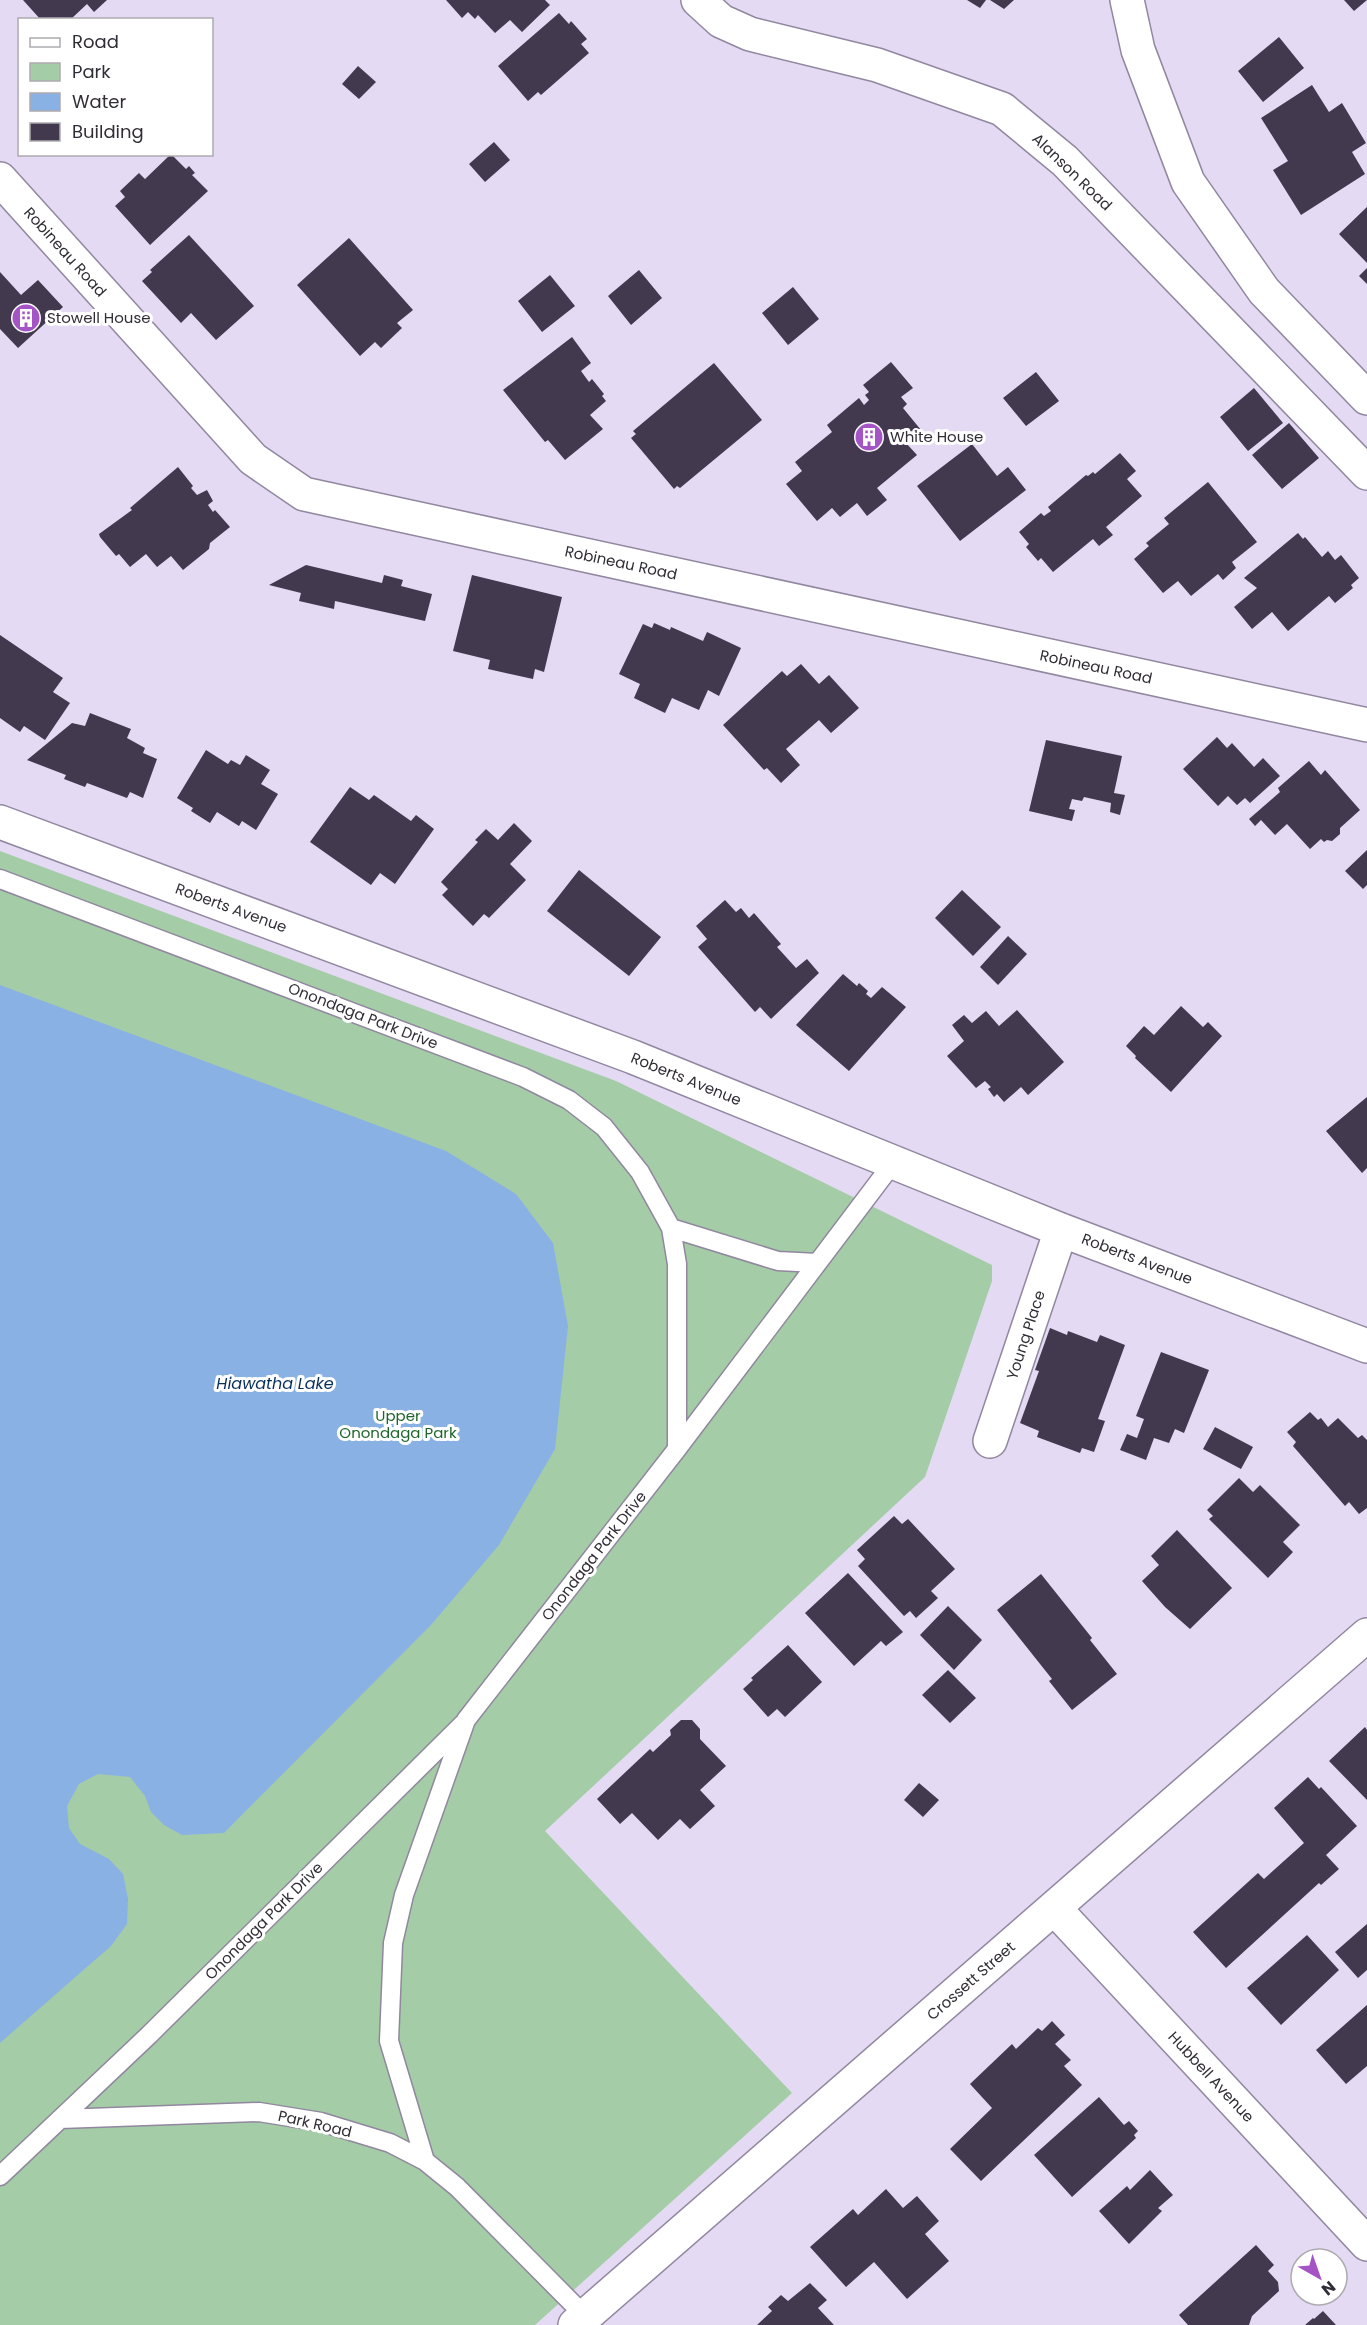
<svg xmlns="http://www.w3.org/2000/svg" width="1367" height="2325" font-family="Poppins,sans-serif">
<style>
.green{fill:#a4cca7}
.water{fill:#8ab1e3}
.building{fill:#42394e}
.lines{fill:none;stroke-linecap:round;stroke-linejoin:round}
.service-casing{stroke:#91879f;stroke-width:21}
.minor-casing{stroke:#91879f;stroke-width:36}
.service{stroke:#fff;stroke-width:18}
.minor{stroke:#fff;stroke-width:33}
.labels{text-anchor:middle;stroke-width:6;stroke-linejoin:round;paint-order:stroke}
.street-label{font-size:15px;fill:#312d36;stroke:#fff}
.poi-label{font-size:15px;fill:#312d36;stroke:#fff;text-anchor:start}
.park-label{font-size:15px;fill:#1f662c;stroke:#fff}
.water-label{font-size:16px;font-style:italic;fill:#082f5c;stroke:#fff}
</style>
<rect width="100%" height="100%" fill="#e4daf4"/>
<path class="green" d="M0,851L616,1081L992,1265V1281L925,1477L545,1831L792,2093L535,2325H0Z"/>
<path class="water" d="M0,985L446,1151L516,1194L553,1243L568,1326L555,1449L499,1545L431,1625L224,1833L182,1835L164,1825L151,1812L145,1796L130,1777L98,1774L79,1784L67,1806L69,1828L80,1844L109,1859L123,1874L128,1899L127,1924L111,1946L0,2043Z"/>
<path class="building" d="M23,0H107L94,12L87,4L70,20H41Z
M446,0H545L550,5L522,32L510,20L495,33L478,15L475,19L468,12L462,18Z
M967,0H986L980,8Z
M990,0H1014L1004,9Z
M1344,0H1367L1354,11Z
M559,13L569,24L571,21L587,39L581,44L589,53L541,95L538,92L528,101L498,66Z
M1279,37L1304,68L1263,102L1238,71Z
M358,66L376,82L359,99L342,84Z
M1312,85L1329,112L1342,103L1366,143L1352,152L1365,174L1301,215L1273,170L1288,161L1261,118Z
M494,142L510,160L485,182L469,164Z
M171,154L186,169L189,166L195,173L192,175L208,191L150,245L115,206L125,197L120,191L139,173L145,179Z
M1367,207V263L1339,234Z
M189,235L254,306L216,340L191,313L181,323L142,281L152,272L150,270Z
M349,238L413,310L397,323L402,328L381,348L375,342L360,356L297,285Z
M1367,268V284L1359,276Z
M639,270L662,298L631,325L608,296Z
M0,272L21,295L38,280L63,307L18,348L0,329Z
M550,275L575,306L542,332L518,301Z
M793,287L819,319L788,345L762,313Z
M572,337L591,363L581,371L589,382L592,379L604,394L602,396L606,401L590,415L603,429L565,460L548,440L545,442L503,390Z
M891,362L913,388L901,397L907,404L903,408L921,430L906,443L917,455L877,488L887,500L867,516L857,503L840,517L832,508L817,521L786,484L802,471L795,462L832,432L827,425L859,398L864,405L869,400L865,395L869,392L863,385Z
M714,363L762,420L680,488L677,486L674,489L631,438L636,434L633,431Z
M1036,372L1059,401L1026,426L1003,398Z
M1254,388L1283,423L1248,451L1220,417Z
M1289,423L1319,458L1282,489L1252,455Z
M972,444L997,476L1008,467L1026,490L960,541L917,486Z
M1120,453L1136,471L1127,479L1142,496L1106,527L1113,535L1099,546L1093,539L1053,572L1041,558L1038,561L1026,547L1029,544L1019,532L1041,513L1044,516L1051,511L1048,507L1086,475L1088,476L1093,472L1095,474Z
M178,467L193,486L191,488L197,495L207,490L213,501L208,505L213,512L215,510L230,527L210,543L209,549L183,570L171,556L157,567L146,554L130,567L119,554L116,556L100,537L99,534L132,510L130,508Z
M1208,482L1257,542L1232,562L1236,568L1223,580L1218,574L1191,596L1178,581L1163,593L1134,559L1149,546L1146,543L1169,524L1164,518Z
M1298,533L1303,539L1305,537L1322,557L1328,551L1335,560L1341,555L1359,578L1351,585L1353,588L1335,603L1329,596L1288,631L1272,612L1252,629L1234,607L1257,588L1244,578Z
M306,565L382,583L384,575L403,580L401,586L432,594L425,621L335,601L334,609L299,601L301,593L269,585Z
M472,575L562,597L544,672L535,669L533,679L488,669L490,660L453,651Z
M654,623L670,630L671,627L703,641L707,632L741,648L719,696L708,690L699,710L672,698L665,713L634,698L640,684L619,674L643,624L652,628Z
M0,635L63,678L53,692L70,703L45,740L24,726L20,732L0,718Z
M801,664L819,684L829,675L859,708L831,733L819,720L786,749L800,765L781,783L767,768L764,770L723,725L782,671L787,676Z
M90,713L131,729L127,738L145,748L143,753L157,759L143,798L130,792L127,798L87,783L85,787L64,779L66,775L27,760L72,723L85,726Z
M1217,737L1227,748L1232,743L1254,767L1263,758L1280,776L1250,803L1245,798L1237,805L1228,796L1218,806L1183,769Z
M1046,740L1122,756L1114,793L1125,795L1120,815L1110,812L1111,803L1084,797L1082,801L1072,799L1069,809L1075,810L1072,821L1029,811Z
M206,750L228,764L231,760L240,765L246,755L270,770L261,784L278,794L256,830L242,821L239,826L217,812L210,823L191,811L193,808L177,798Z
M1309,761L1321,775L1325,770L1360,810L1340,828V834L1332,841L1327,840L1324,842L1321,839L1310,849L1287,824L1275,835L1261,820L1255,826L1249,819L1280,792L1278,788Z
M350,787L369,800L374,795L411,821L416,815L434,829L395,884L380,873L371,885L310,842Z
M514,823L532,841L510,864L526,880L489,918L484,914L473,926L442,895L448,889L441,882L478,842L475,840L486,829L498,840Z
M1367,850V885L1363,889L1345,871Z
M579,870L661,937L629,976L547,911Z
M962,890L1001,927L973,956L935,918Z
M725,900L736,912L741,908L749,918L754,913L781,944L777,947L796,968L807,959L819,973L771,1019L760,1007L755,1012L698,947L707,939L696,926Z
M1008,936L1027,954L998,985L980,967Z
M843,974L857,986L859,983L868,991L866,994L871,998L882,987L906,1007L849,1071L796,1025Z
M1181,1006L1203,1027L1208,1022L1222,1036L1171,1092L1135,1058L1136,1056L1126,1046L1144,1026L1154,1035Z
M1017,1010L1064,1062L1028,1095L1021,1087L1004,1102L997,1094L994,1097L988,1089L991,1087L985,1081L976,1088L947,1056L964,1041L952,1025L964,1015L972,1023L986,1011L999,1026Z
M1367,1097V1168L1362,1173L1326,1131Z
M1050,1328L1067,1335L1068,1331L1097,1342L1100,1335L1125,1345L1098,1419L1105,1421L1094,1452L1082,1448L1080,1453L1037,1437L1039,1431L1020,1423L1039,1371L1035,1370Z
M1161,1352L1209,1370L1184,1433L1175,1429L1169,1443L1154,1438L1146,1460L1120,1450L1127,1434L1137,1438L1144,1419L1136,1416Z
M1310,1412L1318,1420L1321,1418L1328,1427L1338,1418L1358,1438L1362,1435L1367,1440V1508L1359,1514L1349,1502L1345,1506L1293,1446L1296,1442L1287,1432Z
M1215,1427L1253,1447L1241,1469L1203,1449Z
M1239,1478L1253,1492L1260,1485L1300,1525L1283,1542L1293,1552L1268,1578L1209,1519L1213,1516L1207,1510Z
M894,1516L902,1524L908,1519L955,1569L931,1591L938,1598L916,1618L910,1611L904,1616L858,1566L865,1559L857,1550Z
M1177,1530L1232,1588L1190,1629L1165,1607L1142,1581L1159,1565L1151,1556Z
M848,1573L903,1632L886,1646L881,1641L854,1666L805,1613Z
M1041,1574L1092,1638L1090,1640L1117,1674L1072,1710L1049,1681L1052,1679L997,1610Z
M948,1606L982,1640L954,1670L920,1635Z
M788,1645L822,1682L785,1717L777,1709L768,1717L743,1689L753,1680L751,1678Z
M948,1670L976,1698L950,1723L922,1695Z
M681,1720H692L700,1729V1739L726,1766L700,1790L715,1806L690,1829L680,1819L658,1840L632,1813L620,1824L597,1799L650,1749L653,1752L671,1735L670,1730Z
M1365,1727L1367,1730V1800L1329,1761Z
M1308,1777L1319,1789L1321,1787L1357,1826L1326,1855L1339,1869L1321,1885L1319,1883L1226,1968L1193,1932L1258,1873L1264,1879L1304,1843L1274,1808Z
M919,1783L939,1800L923,1817L904,1800Z
M1367,1924V1970L1358,1978L1335,1952Z
M1307,1935L1339,1970L1281,2025L1247,1988Z
M1367,2005V2066L1346,2084L1316,2050Z
M1052,2021L1065,2035L1055,2044L1071,2060L1064,2066L1082,2085L981,2181L950,2149L992,2108L970,2084L1012,2044L1016,2049L1038,2028L1042,2031Z
M1099,2097L1124,2125L1129,2121L1138,2131L1134,2135L1136,2138L1072,2197L1034,2155Z
M1150,2170L1173,2195L1158,2208L1162,2211L1129,2244L1099,2211L1127,2186L1130,2190Z
M886,2189L903,2208L917,2196L939,2221L925,2234L949,2261L907,2299L874,2262L846,2287L810,2247L853,2209L858,2215Z
M1256,2245L1274,2265L1268,2271L1278,2282L1279,2291L1252,2316L1249,2325H1188L1179,2315Z
M810,2283L827,2300L818,2308L834,2325H757L772,2311L768,2307L781,2295L788,2301Z
M1323,2311L1336,2325H1305L1313,2318L1314,2319Z"/>
<g class="lines">
<g class="service-casing">
<path id="service" d="M0,879L523,1077L569,1100L604,1127L640,1172L671,1228L677,1264V1449
M671,1228L778,1261L817,1263
M60,2119L259,2112L321,2122L390,2143L425,2161L457,2187L585,2316
M425,2161L389,2041L393,1943L404,1895L466,1720L677,1449L893,1163
M0,2176L149,2035L463,1724"/>
</g>
<g class="minor-casing">
<path id="minor" d="M698,0L721,21L750,34L877,65L1002,109L1065,161L1367,473
M1127,0L1138,50L1188,182L1264,291L1367,398
M0,179L253,459L304,494L1367,725
M0,822L633,1057L1061,1230L1367,1346
M990,1441L1061,1230
M1055,1909L1367,2244
M575,2325L1367,1635"/>
</g>
<use href="#service" class="service"/>
<use href="#minor" class="minor"/>
</g>
<defs>
<g id="building-disc" transform="scale(1.5)"><circle r="9.5" fill="#a454c5" stroke="#fff"/><path d="M-4-6H4V6H1V3H-1V6H-4ZM-2.5-4.3h1.7v1.8h-1.7ZM.8-4.3h1.7v1.8H.8ZM-2.5-1h1.7V.8h-1.7ZM.8-1h1.7V.8H.8Z" fill="#fff"/></g>
</defs>
<g fill-rule="evenodd">
<use href="#building-disc" x="26" y="318"/>
<use href="#building-disc" x="869" y="437"/>
</g>
<g class="labels">
<g class="street-label">
<text transform="translate(1072 172) rotate(44)" y="5">Alanson Road</text>
<text transform="translate(65 252) rotate(48)" y="5">Robineau Road</text>
<text transform="translate(621 563) rotate(12)" y="5">Robineau Road</text>
<text transform="translate(1096 667) rotate(12)" y="5">Robineau Road</text>
<text transform="translate(231 908) rotate(20)" y="5">Roberts Avenue</text>
<text transform="translate(363 1016) rotate(21)" y="5">Onondaga Park Drive</text>
<text transform="translate(686 1079) rotate(22)" y="5">Roberts Avenue</text>
<text transform="translate(1137 1259) rotate(21)" y="5">Roberts Avenue</text>
<text transform="translate(1026 1335) rotate(-72)" y="5">Young Place</text>
<text transform="translate(594 1556) rotate(-52)" y="5">Onondaga Park Drive</text>
<text transform="translate(264 1921) rotate(-45)" y="5">Onondaga Park Drive</text>
<text transform="translate(971 1981) rotate(-41)" y="5">Crossett Street</text>
<text transform="translate(1211 2077) rotate(47)" y="5">Hubbell Avenue</text>
<text transform="translate(315 2124) rotate(13)" y="5">Park Road</text>
</g>
<g class="poi-label">
<text x="47" y="323">Stowell House</text>
<text x="890" y="442">White House</text>
</g>
<g class="park-label">
<text x="398" y="1421">Upper<tspan x="398" dy="17">Onondaga Park</tspan></text>
</g>
<g class="water-label">
<text x="275" y="1389">Hiawatha Lake</text>
</g>
</g>
<rect x="18" y="18" width="195" height="138" fill="#ffffff" stroke="#adabaf" stroke-width="1.5"/>
<rect x="30" y="38" width="30" height="9" fill="#ffffff" stroke="#adabaf" stroke-width="1.5"/>
<text x="72" y="48" font-size="18" fill="#312d36">Road</text>
<rect x="30" y="63" width="30" height="18" fill="#a4cca7" stroke="#adabaf" stroke-width="1.5"/>
<text x="72" y="78" font-size="18" fill="#312d36">Park</text>
<rect x="30" y="93" width="30" height="18" fill="#8ab1e3" stroke="#adabaf" stroke-width="1.5"/>
<text x="72" y="108" font-size="18" fill="#312d36">Water</text>
<rect x="30" y="123" width="30" height="18" fill="#42394e" stroke="#adabaf" stroke-width="1.5"/>
<text x="72" y="138" font-size="18" fill="#312d36">Building</text>
<g transform="translate(1319 2277) rotate(140)"><circle r="28" fill="#ffffff" stroke="#adabaf" stroke-width="1.5"/>
<path d="M0-4.5L10 22L0 15L-10 22Z" fill="#a454c5"/>
<text y="-9" font-size="16" font-weight="bold" text-anchor="middle" fill="#312d36">N</text>
</g>
</svg>
